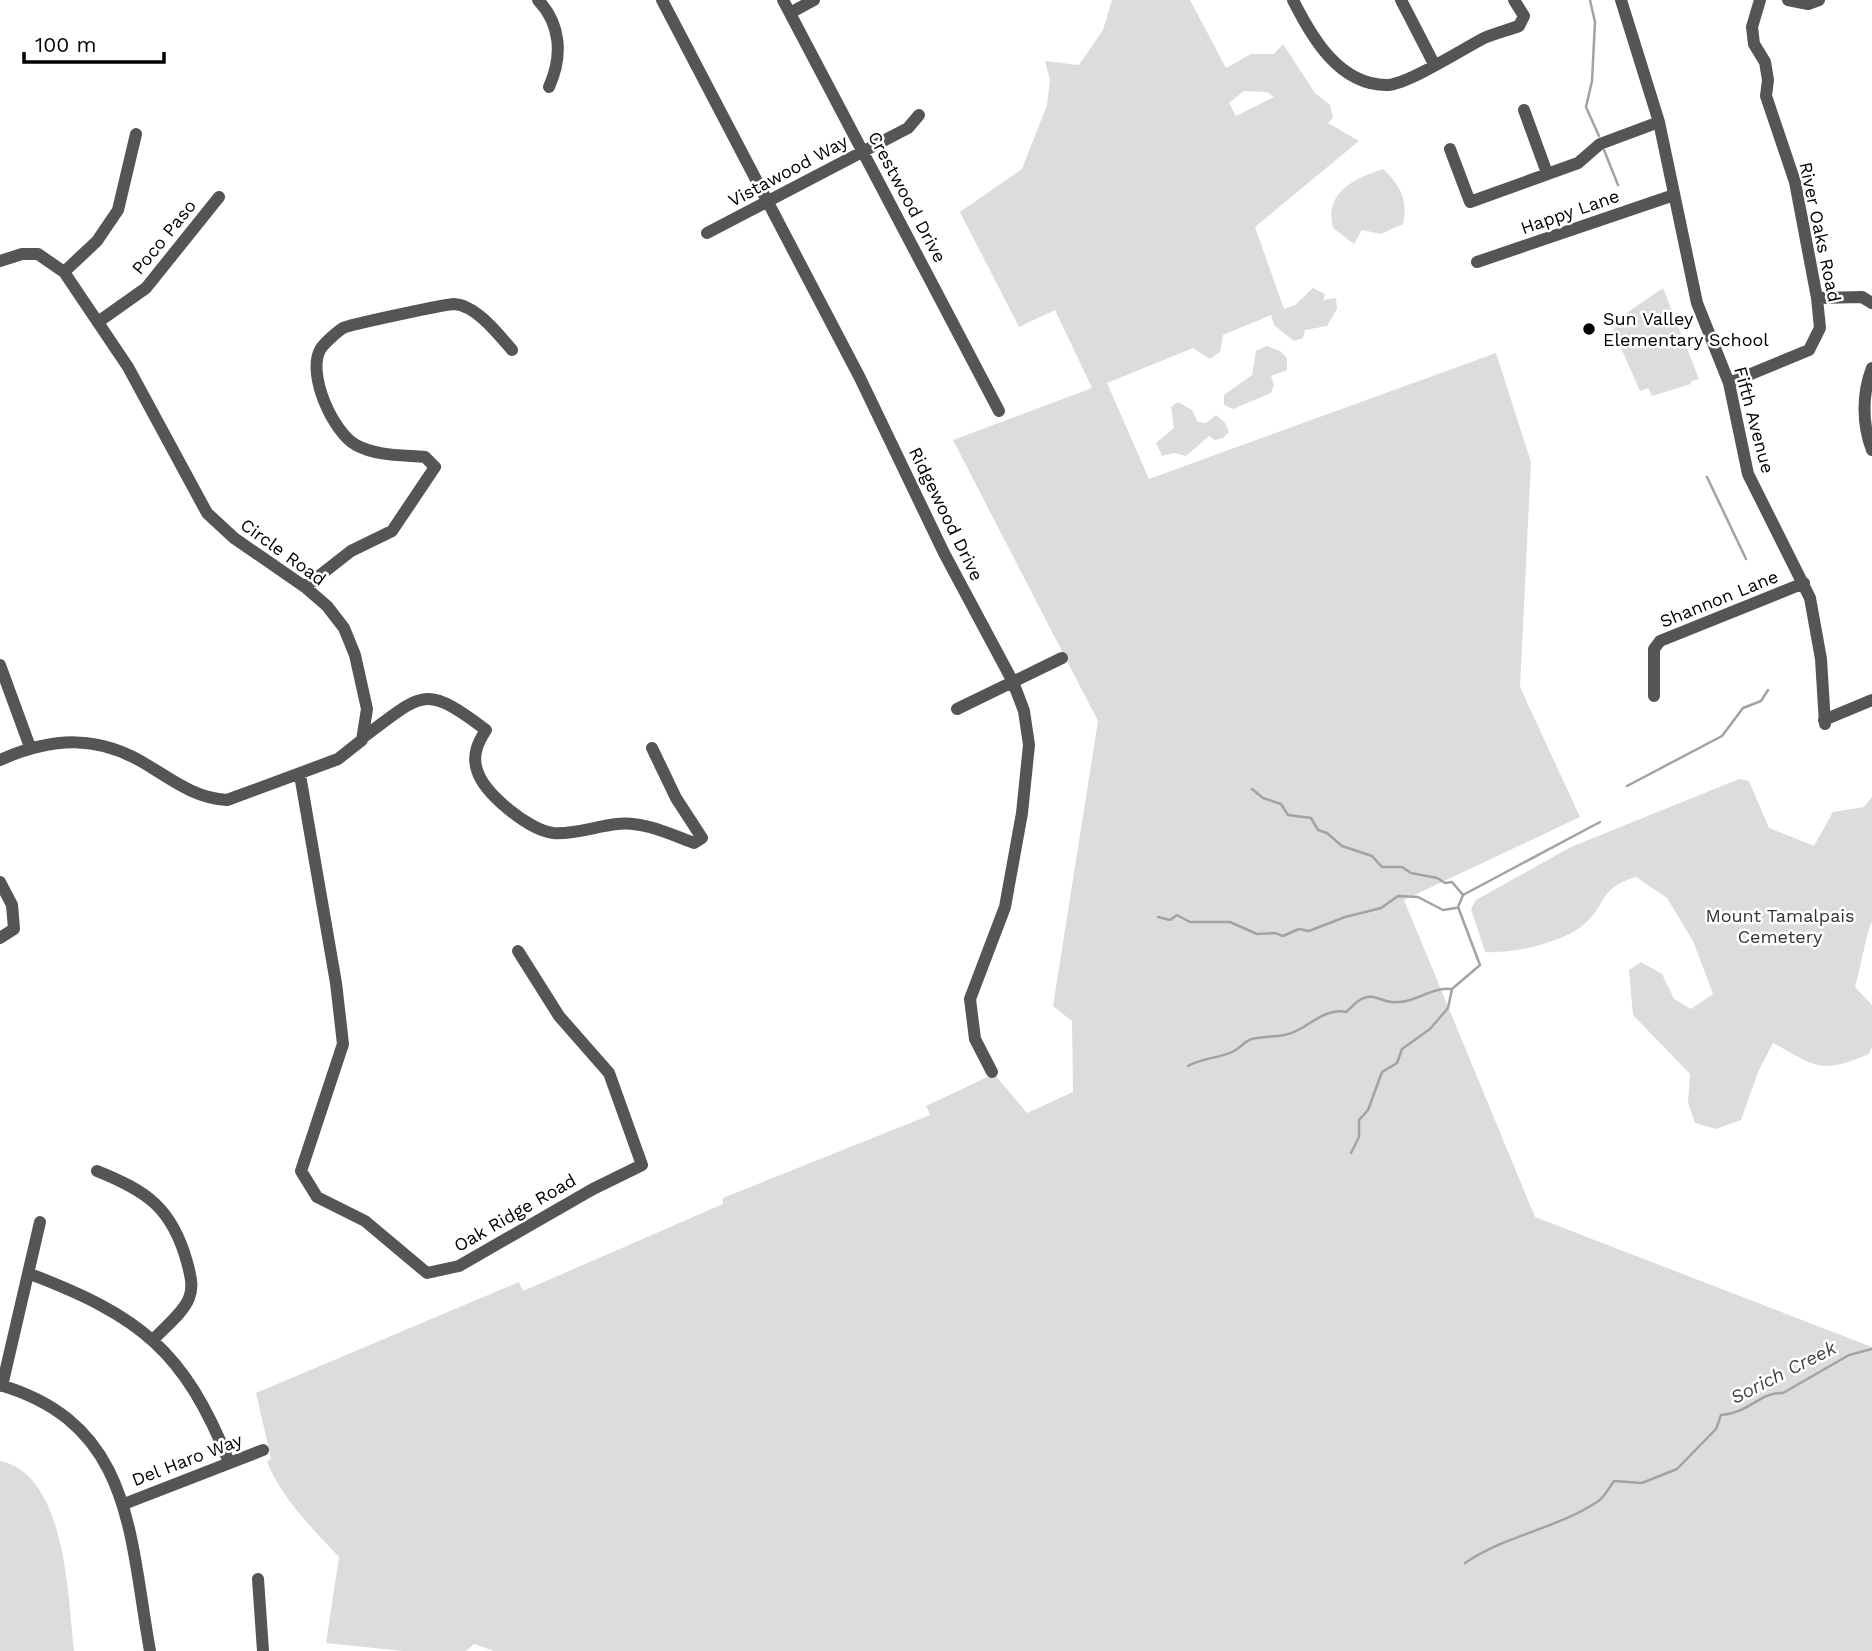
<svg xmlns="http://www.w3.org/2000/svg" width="1872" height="1651" font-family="'Work Sans',sans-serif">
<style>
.green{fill:#dcdcdc;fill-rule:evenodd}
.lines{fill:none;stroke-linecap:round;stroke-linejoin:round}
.stream{stroke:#a3a3a3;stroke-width:2.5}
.minor{stroke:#555;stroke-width:12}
.poi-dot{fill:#000;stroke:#fff;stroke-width:2.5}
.labels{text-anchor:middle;stroke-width:5;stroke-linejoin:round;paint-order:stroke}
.street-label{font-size:18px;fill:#000;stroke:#fff}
.poi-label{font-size:18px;fill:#000;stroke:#fff;text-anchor:start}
.park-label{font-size:18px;fill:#333;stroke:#fff}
.water-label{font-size:19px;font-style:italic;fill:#444;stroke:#fff}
</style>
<rect width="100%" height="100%" fill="#fff"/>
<path class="green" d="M1112,0H1190L1226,68L1251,54H1274L1283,44L1315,93L1330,105L1333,118L1328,123L1359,141L1255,227L1284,309L1295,305L1313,288L1325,294L1323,300L1336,298L1337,309L1327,326L1305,330L1303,338L1294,341L1274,325L1271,315L1223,335L1220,352L1210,359L1193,348L1107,383L1149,479L1496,353L1531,462L1520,687L1580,817L1404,900L1535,1217L1872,1347V1651H494L474,1644L466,1651H403L326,1643L339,1557C311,1527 283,1500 267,1462L271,1458L256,1393L519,1282L523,1291L723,1204V1198L930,1115L926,1106L994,1074L1027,1113L1073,1092L1072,1021L1053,1006L1098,721L953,440L1092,388L1055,310L1019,327L960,212L1022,169L1047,105L1050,80L1045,61L1079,65L1103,30ZM1244,91L1267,92L1274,97L1236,116L1229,103Z
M1383,169C1401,186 1408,200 1403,224L1381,234L1362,230L1354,244L1333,228C1324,192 1354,179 1383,169Z
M1663,288L1699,379L1691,381V384L1652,396L1648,388L1640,391L1613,330L1625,314Z
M1267,346L1280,351L1287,358V370L1271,376L1274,385L1271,393L1233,409L1224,405V395L1252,375L1256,351Z
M1178,402L1192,410L1198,422L1206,423L1216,415L1225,423L1229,432L1223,438L1215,440L1209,436L1186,456L1174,453L1162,456L1156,443L1174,428L1171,407Z
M1739,779L1749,781L1769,828L1814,846L1833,812L1864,807L1872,797V922C1868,926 1859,975 1855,987L1872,1005V1046L1869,1054C1820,1075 1816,1066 1773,1043L1758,1072L1741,1120L1716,1129L1695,1123L1688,1103L1690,1074L1633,1015L1629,970L1641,962L1662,974L1674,999L1691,1009L1713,994L1693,941L1667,898L1636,877C1596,889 1609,904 1582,926C1561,943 1512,954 1485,952L1471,909L1476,900L1571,847Z
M0,1461C66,1474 68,1597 74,1651H0Z"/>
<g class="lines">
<path class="stream" d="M1590,0L1595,22L1592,81L1586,107L1599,136
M1604,150L1618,185
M1707,477L1746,559
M1627,786L1722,736L1743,708L1761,701L1768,690
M1252,789L1263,798L1281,804L1288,815L1311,818L1318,830L1327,833L1342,846L1372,856L1382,867H1402L1411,873L1437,878L1445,883L1452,882L1463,895
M1158,917L1170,920L1177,915L1190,922H1230L1257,934L1275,933L1283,936L1299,929L1309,931L1345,917L1381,908L1398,896L1418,897L1443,910L1456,908
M1188,1066C1204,1057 1218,1059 1234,1051C1240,1048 1246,1040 1252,1039C1268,1035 1283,1039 1300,1029C1314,1021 1329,1008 1346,1012C1351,1008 1357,1000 1364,998C1374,994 1381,1001 1391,1002C1413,1005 1430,987 1450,989
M1351,1153L1359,1137V1120L1368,1110L1382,1072L1397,1063L1402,1049L1430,1029L1448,1008L1452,989L1480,965L1458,907L1463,895L1600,822
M1465,1563C1506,1535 1556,1529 1597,1502C1604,1498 1609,1488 1614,1481L1642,1483L1677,1469L1716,1429L1721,1415C1750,1413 1759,1392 1783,1393L1849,1355L1872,1349"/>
<path class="minor" d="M538,0C561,24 563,56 549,87
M662,0L860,378L944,553L1013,682L1024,711L1029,745L1022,813L1005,907L970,999L975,1039L992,1072
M783,0L999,411
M1293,0C1311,36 1339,86 1388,85C1408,84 1463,49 1484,38C1496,33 1508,30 1519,26L1524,16L1514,0
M1401,0L1434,64
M1621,0L1659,122L1697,303L1729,383L1748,474L1810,598L1821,659L1825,724
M1788,0L1808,4L1819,0
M790,13L814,0
M1524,110L1547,173
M1450,149L1470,202L1578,163L1600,144L1659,122
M707,233L908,128L919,115
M0,261L22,254H38L64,272L128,367L207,513L234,538L305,587L327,606L344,628L355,655L367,709L362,740L338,759L227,800C196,798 175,782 149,766C99,734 52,737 0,760
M1477,262L1674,195
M64,272L97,241L118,210L136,134
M1817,298L1862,297L1872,303
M98,322L146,288L219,197
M1872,368C1862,394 1862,424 1872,450
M1729,383L1809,350L1820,328L1817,298L1795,182L1766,96L1768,80L1765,62L1754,44L1752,27L1760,0
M305,587L351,551L392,531L435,467L425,457C402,455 376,456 356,445C333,432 307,375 320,350C323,344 337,332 343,328C348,325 446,304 454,304C476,305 499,335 512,350
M0,665L30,747
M1654,696V649L1660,641L1804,583
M957,709L1062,658
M1824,720L1872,700
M365,736C423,693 424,683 486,730C478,742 472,755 477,770C484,794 529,830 553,833C573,835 597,826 617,824C643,821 670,834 694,843L702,838L676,798L652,748
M300,775L336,983L343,1044L301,1171L317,1197L365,1221L427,1273L459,1266L593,1189L642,1165L609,1073L559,1016L518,951
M0,882L12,905L14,929L0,938
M97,1171C147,1191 172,1208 187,1262C190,1274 194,1286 189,1298C184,1312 164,1328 154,1339
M30,1274C140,1316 184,1350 229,1462
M0,1385C133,1424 129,1535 150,1651
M2,1386L40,1222
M124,1504L263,1450
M258,1579L263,1651"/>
</g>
<circle class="poi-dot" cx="1589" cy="329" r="7"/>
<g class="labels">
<g class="street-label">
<text transform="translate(788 171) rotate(-28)" y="6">Vistawood Way</text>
<text transform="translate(907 197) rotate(62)" y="6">Crestwood Drive</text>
<text transform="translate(1570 212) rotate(-19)" y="6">Happy Lane</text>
<text transform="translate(1820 232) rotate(78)" y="6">River Oaks Road</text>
<text transform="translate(164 237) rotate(-51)" y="6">Poco Paso</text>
<text transform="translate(1754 420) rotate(75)" y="6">Fifth Avenue</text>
<text transform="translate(946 514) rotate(64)" y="6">Ridgewood Drive</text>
<text transform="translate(283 552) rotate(36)" y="6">Circle Road</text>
<text transform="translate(1719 599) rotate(-22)" y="6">Shannon Lane</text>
<text transform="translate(515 1213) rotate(-30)" y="6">Oak Ridge Road</text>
<text transform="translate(187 1460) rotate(-21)" y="6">Del Haro Way</text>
</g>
<g class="poi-label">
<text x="1603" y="325">Sun Valley<tspan x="1603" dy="21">Elementary School</tspan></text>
</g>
<g class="park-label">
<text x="1780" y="922">Mount Tamalpais<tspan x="1780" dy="21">Cemetery</tspan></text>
</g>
<g class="water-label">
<text transform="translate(1783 1372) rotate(-27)" y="7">Sorich Creek</text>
</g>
</g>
<path d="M24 52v10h140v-10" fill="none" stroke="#000000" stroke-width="3.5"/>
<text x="35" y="52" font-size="21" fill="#000000" stroke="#ffffff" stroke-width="5" paint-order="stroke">100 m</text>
</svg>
